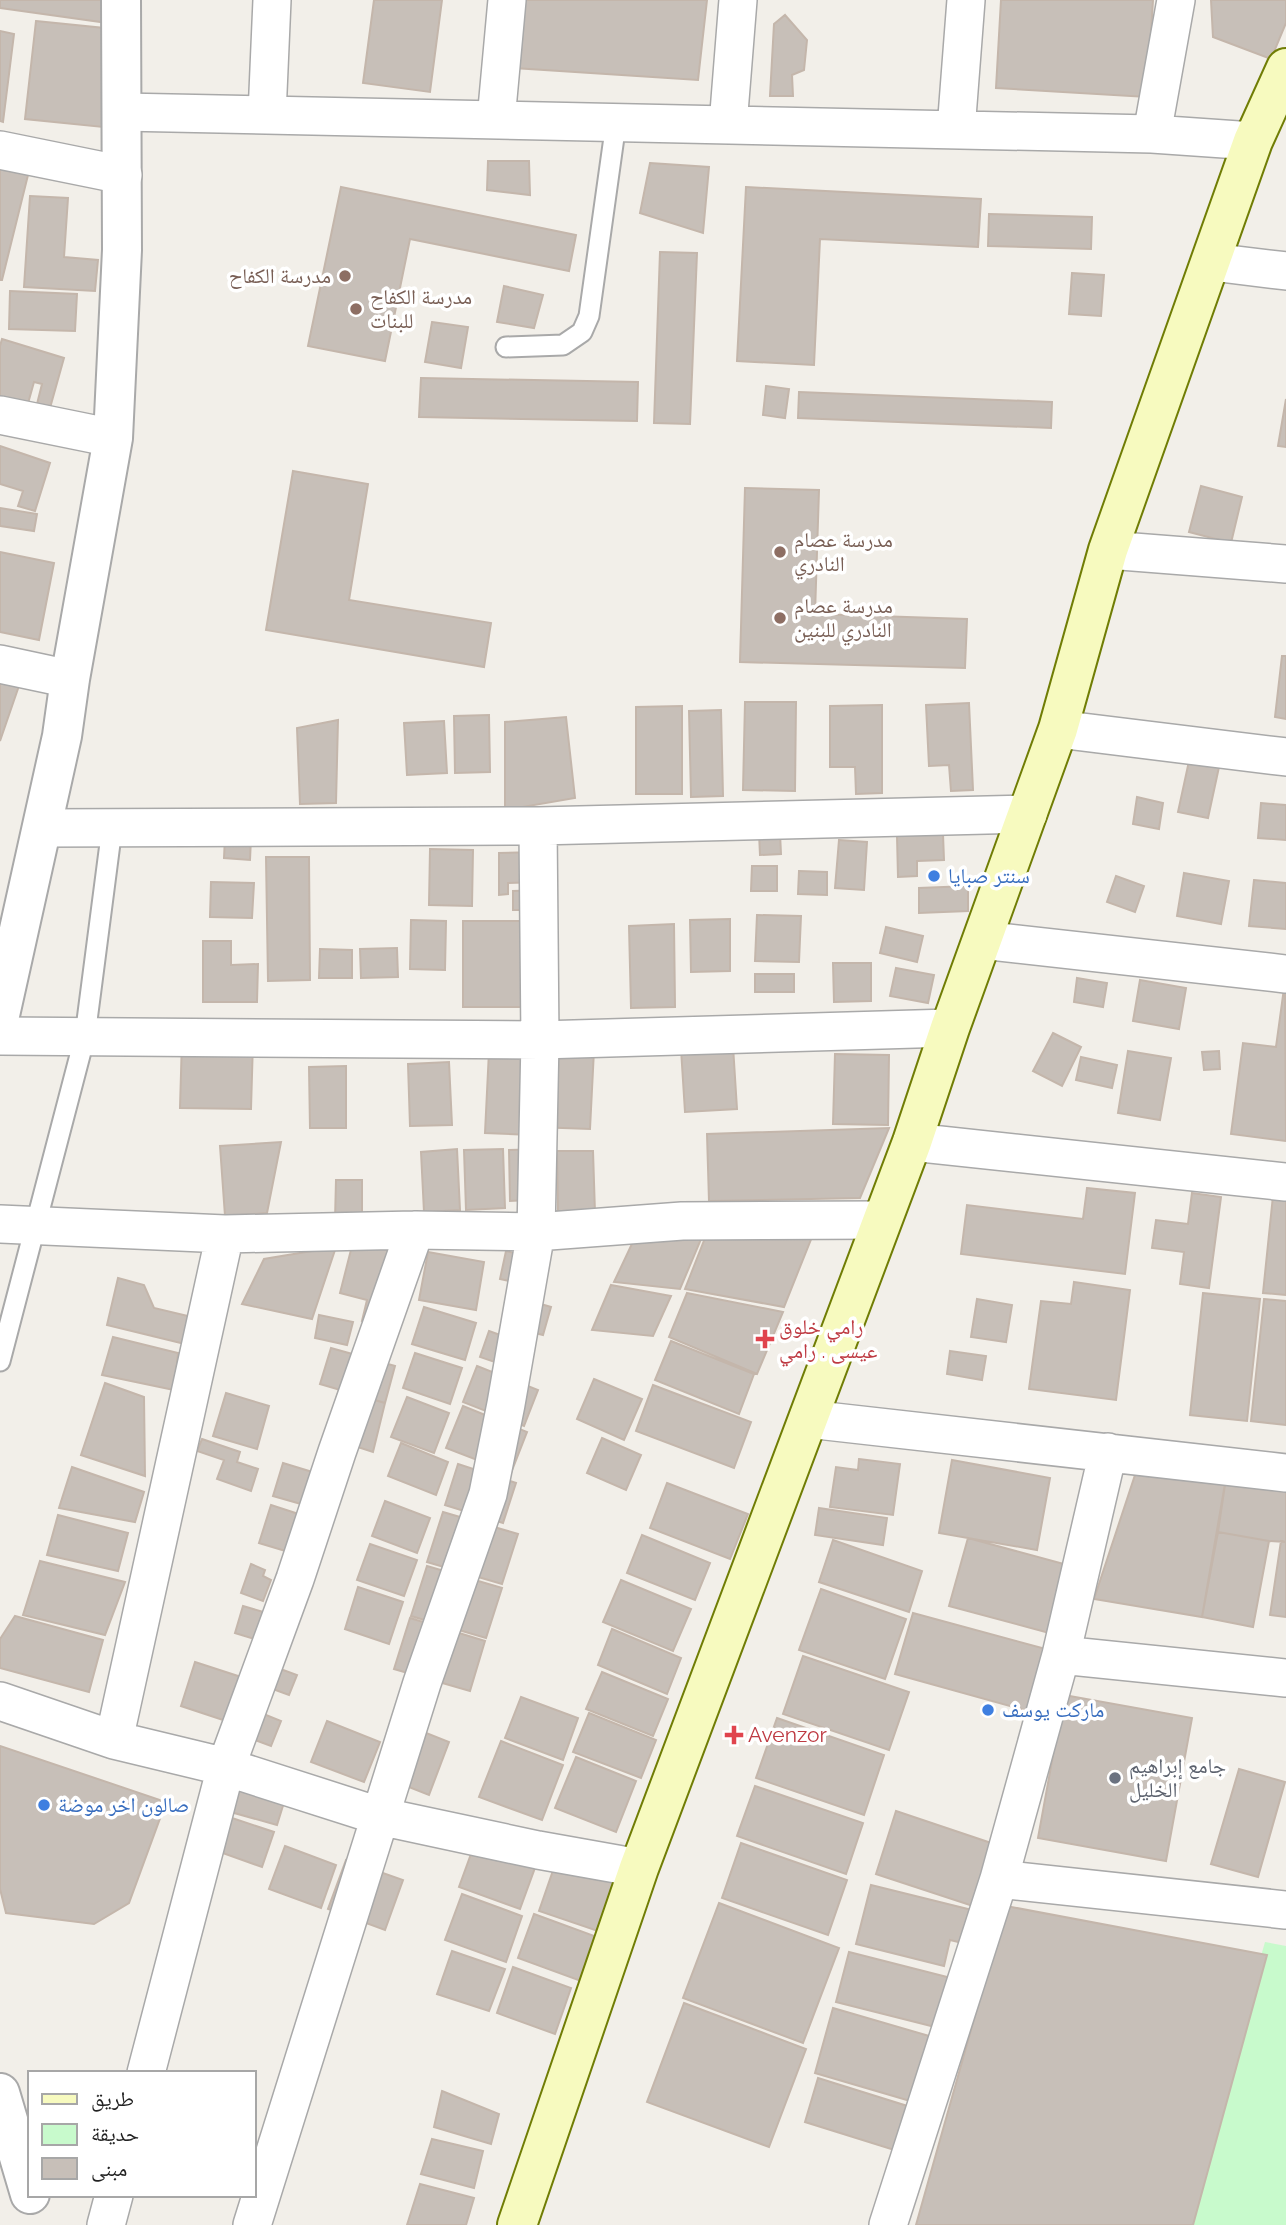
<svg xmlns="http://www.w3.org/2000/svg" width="1286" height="2225" font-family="Raleway,'Noto Naskh Arabic',sans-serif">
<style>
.park{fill:#c8facc}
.building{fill:#c7bfb8;stroke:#c4b6ab;stroke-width:2}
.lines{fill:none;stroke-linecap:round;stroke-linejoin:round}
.service-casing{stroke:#a9a9a9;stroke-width:23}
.minor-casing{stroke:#a9a9a9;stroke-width:40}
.tertiary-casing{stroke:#a9a9a9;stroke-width:42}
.secondary-casing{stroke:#707d05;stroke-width:42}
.service{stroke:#fff;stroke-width:19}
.minor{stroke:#fff;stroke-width:37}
.tertiary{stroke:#fff;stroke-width:38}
.secondary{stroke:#f7fabf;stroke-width:38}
.education-dot{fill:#8d6e63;stroke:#fff;stroke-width:2.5}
.shop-dot{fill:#3f7fe0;stroke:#fff;stroke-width:2.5}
.health-dot{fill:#e0444e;stroke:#fff;stroke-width:2.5}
.worship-dot{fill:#6b7280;stroke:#fff;stroke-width:2.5}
.labels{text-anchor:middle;stroke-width:7;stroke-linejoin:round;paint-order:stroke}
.education-label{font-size:21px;fill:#785e54;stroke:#fff;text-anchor:start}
.shop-label{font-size:21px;fill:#366cbe;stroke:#fff;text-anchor:start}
.health-label{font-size:21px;fill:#be3a42;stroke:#fff;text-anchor:start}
.worship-label{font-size:21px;fill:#5b616d;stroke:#fff;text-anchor:start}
</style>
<rect width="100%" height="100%" fill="#f2efe9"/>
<path class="park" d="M1265,1942L1286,1946V2225H1185Z"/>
<path class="building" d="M0,0H109L108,23L0,8Z
M374,0H442L430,92L363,83Z
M520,0H707L698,80L514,68Z
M1001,0H1153L1147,97L996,88Z
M1211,0H1286V23L1271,59L1213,37Z
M785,15L807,40L804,70L792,75L793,96H770L774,24Z
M36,21L114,29L103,127L25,119Z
M0,31L14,34L3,122L0,121Z
M488,161H529L530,195L487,190Z
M650,163L709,167L703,233L640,213Z
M0,165L29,171L2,280H0Z
M341,187L576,235L569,271L410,239L385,361L308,346Z
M746,187L981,199L978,247L820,239L814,365L737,361Z
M30,196L68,198L64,257L98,260L95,291L24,287Z
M989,214L1092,217L1091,249L988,246Z
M660,252L697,253L690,424L654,423Z
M1072,273L1104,275L1101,316L1069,314Z
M504,286L543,295L534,328L497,322Z
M10,291L77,294L75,331L9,329Z
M432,322L468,327L461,368L425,362Z
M2,339L64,358L50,408L37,404L42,384L34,382L27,407L0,399V346Z
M421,378L638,382L637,421L419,417Z
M766,386L789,389L785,418L763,415Z
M799,392L1052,402L1051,428L798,418Z
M1286,399V447L1278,446Z
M0,446L50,463L35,511L18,506L23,491L0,484Z
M293,471L368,484L349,600L491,623L484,667L266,630Z
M1201,486L1242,497L1231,543L1189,532Z
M745,488L819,490L815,614L967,619L965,668L740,662Z
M0,508L37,514L34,531L0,526Z
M0,552L54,563L39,640L0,632Z
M1282,656H1286V719L1275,717Z
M0,673L21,680L0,741Z
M745,702H796L795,791L743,790Z
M969,703L973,790L951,791L949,765L929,766L926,705Z
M882,705V793L856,794L855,767H830V706Z
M682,706V794H636V707Z
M721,710L723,796L691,797L689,711Z
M489,715L490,772L455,773L454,716Z
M566,717L575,798L505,810V722Z
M338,720L336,803L300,804L297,728Z
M444,721L447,773L407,775L404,723Z
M1189,761L1219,767L1208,818L1178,812Z
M1137,797L1163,803L1159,829L1133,824Z
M1261,803L1286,805V840L1258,838Z
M759,833H780L781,854L760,855Z
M943,834L944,860L917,861V876L898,877L897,836Z
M225,837L251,838L250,860L224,858Z
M839,840L867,842L864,890L835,888Z
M430,849L473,850L472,906L429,905Z
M538,852L539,882L508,883V894L499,895V853Z
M266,857H309L310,980L268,981Z
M752,866H777V891H751Z
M799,871L827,872V895L798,894Z
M1184,873L1229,881L1221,924L1177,916Z
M1116,876L1144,886L1135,912L1107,902Z
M1254,880L1286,883V929L1249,926Z
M211,882L254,883L252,918L210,917Z
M968,886V911L919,913V888Z
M543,890V910H513V891Z
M757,915L801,916L799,962L755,961Z
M730,919V971L691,972L690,920Z
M411,920L446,921L445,970L410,969Z
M463,921H553L526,1007H463Z
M674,924L675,1007L631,1008L629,926Z
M886,927L923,936L917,962L880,953Z
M203,941H231V965L258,964L257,1002H203Z
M397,948L398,977L361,978L360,949Z
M320,949L352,950V978H319Z
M833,963H871V1001L834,1002Z
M896,968L934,975L928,1003L890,996Z
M755,974H794V992H755Z
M1077,978L1107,983L1103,1007L1074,1002Z
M1140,980L1186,988L1179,1029L1133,1021Z
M1285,981L1286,1141L1231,1134L1243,1043L1276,1047Z
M1053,1033L1081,1047L1062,1086L1033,1071Z
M182,1039L253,1041L251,1109L180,1108Z
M733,1046L737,1109L685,1112L681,1049Z
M539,1047L594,1050L590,1129L535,1127Z
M489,1051L533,1053L530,1135L485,1133Z
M1128,1051L1171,1058L1160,1120L1118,1113Z
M1219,1051L1220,1069L1204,1070L1202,1052Z
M835,1054L889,1055L888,1125L833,1124Z
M1081,1057L1117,1065L1112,1088L1076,1080Z
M449,1062L452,1125L410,1126L408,1064Z
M346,1066V1128H310L309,1067Z
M889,1128L860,1198L709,1201L707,1134Z
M281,1142L267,1213L225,1216L220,1146Z
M457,1149L460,1210L424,1212L421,1152Z
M503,1149L505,1208L466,1210L464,1150Z
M546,1149L548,1199L510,1201L509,1150Z
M557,1151H593L595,1213L558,1215Z
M336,1180H362V1221L335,1220Z
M1274,1186L1286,1187V1295L1263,1293Z
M1087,1188L1135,1193L1125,1274L961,1254L967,1205L1083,1219Z
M1192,1193L1221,1197L1209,1288L1180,1284L1184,1252L1152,1248L1156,1220L1188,1224Z
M638,1231L704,1232L680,1289L614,1282Z
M814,1232L784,1307L685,1289L707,1233Z
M353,1242L409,1255L392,1327L362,1321L367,1300L340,1293Z
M336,1247L312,1319L242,1304L264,1259Z
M506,1251L548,1262L519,1283L500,1279Z
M428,1252L484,1262L476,1310L419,1300Z
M118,1278L144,1285L154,1308L192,1317L185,1344L107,1325Z
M1074,1282L1130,1290L1116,1400L1029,1389L1041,1301L1071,1304Z
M611,1285L671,1296L653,1336L592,1330Z
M687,1293L783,1312L757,1374L669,1337Z
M1203,1293L1260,1299L1247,1421L1190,1415Z
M977,1299L1012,1305L1006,1342L971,1337Z
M1264,1299L1286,1301V1425L1251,1421Z
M527,1300L551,1307L543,1335L519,1329Z
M424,1307L476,1323L465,1360L412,1344Z
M319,1315L353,1322L347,1345L315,1338Z
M489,1331L528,1345L518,1370L480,1357Z
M113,1337L178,1353L174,1390L102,1375Z
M671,1341L754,1374L739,1414L655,1380Z
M331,1348L395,1366L385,1403L320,1384Z
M950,1351L986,1356L982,1380L947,1374Z
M415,1353L462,1368L450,1404L403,1388Z
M477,1366L538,1390L524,1426L463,1402Z
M594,1379L642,1399L624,1440L577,1419Z
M105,1383L144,1397L145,1476L81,1455Z
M653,1385L751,1422L734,1468L636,1431Z
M339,1390L385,1403L373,1452L324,1436Z
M226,1393L269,1406L257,1449L213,1436Z
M407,1397L449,1413L434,1453L391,1437Z
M463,1406L527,1432L511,1473L446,1448Z
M602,1438L641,1455L626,1490L587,1473Z
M202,1439L240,1452L237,1462L258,1469L251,1491L217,1479L224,1460L197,1451Z
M401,1443L448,1462L436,1495L388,1476Z
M859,1459L900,1464L893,1515L830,1507L836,1467L858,1470Z
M952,1460L1050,1478L1037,1550L939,1533Z
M283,1463L332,1478L322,1510L273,1496Z
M1139,1463L1226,1478L1202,1617L1094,1599Z
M458,1464L516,1483L503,1523L445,1505Z
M72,1467L144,1492L135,1522L59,1508Z
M1226,1478L1286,1486V1542L1269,1541L1218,1532Z
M667,1483L748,1514L730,1559L650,1528Z
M385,1501L430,1518L417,1553L372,1536Z
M271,1505L323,1522L312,1559L259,1543Z
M819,1508L887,1518L883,1545L815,1535Z
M443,1512L518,1534L502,1584L427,1562Z
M58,1515L128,1533L118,1571L47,1555Z
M1218,1532L1269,1541L1253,1627L1202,1617Z
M642,1535L710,1563L695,1600L627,1573Z
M968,1538L1071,1566L1053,1634L949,1606Z
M833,1540L922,1571L909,1612L819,1582Z
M1281,1541L1286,1542V1617L1270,1615Z
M370,1544L417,1560L404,1596L357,1580Z
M40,1561L125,1582L105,1635L23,1615Z
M251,1564L265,1570L263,1576L271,1580L263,1601L241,1593Z
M427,1566L502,1588L486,1638L411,1616Z
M621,1580L691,1609L673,1651L603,1622Z
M358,1587L403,1602L389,1644L345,1629Z
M821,1589L906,1619L885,1679L799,1650Z
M243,1606L270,1614L261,1641L235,1633Z
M913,1613L1053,1651L1035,1713L895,1674Z
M15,1616L103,1640L89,1692L0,1668V1639Z
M410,1618L485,1641L470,1691L394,1669Z
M612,1629L681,1658L667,1694L598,1665Z
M803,1656L909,1692L889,1750L783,1714Z
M195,1662L241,1677L226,1721L181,1706Z
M275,1667L297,1675L289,1695L251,1681Z
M602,1672L668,1699L653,1736L586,1709Z
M1064,1695L1192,1718L1166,1861L1038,1838Z
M521,1697L578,1718L563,1760L505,1738Z
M241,1705L281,1721L271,1746L231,1731Z
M589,1713L656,1740L641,1778L573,1752Z
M777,1718L884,1755L864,1815L756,1778Z
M327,1721L380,1742L364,1782L311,1762Z
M396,1721L449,1742L429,1795L376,1774Z
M501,1741L563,1765L542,1820L479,1797Z
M0,1746L166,1802L129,1903L94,1924L6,1913L0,1889Z
M576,1757L636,1781L616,1832L555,1808Z
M1239,1769L1285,1782L1258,1877L1211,1864Z
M235,1781L286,1796L277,1825L227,1811Z
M755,1786L863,1823L846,1874L737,1836Z
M896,1811L997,1845L976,1907L876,1874Z
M226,1816L274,1832L262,1867L214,1850Z
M475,1843L536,1865L520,1909L459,1887Z
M741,1843L847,1880L828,1935L722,1898Z
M285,1846L336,1865L321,1908L269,1889Z
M557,1859L617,1879L598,1931L539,1911Z
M346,1860L403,1880L385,1930L328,1909Z
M871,1885L980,1912L971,1945L950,1940L944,1966L856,1944Z
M462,1894L522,1916L506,1962L445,1940Z
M719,1903L839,1948L803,2043L683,1998Z
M1006,1906L1267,1955L1193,2225H916Z
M534,1914L597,1937L581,1981L518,1958Z
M452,1951L505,1969L489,2011L437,1994Z
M849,1952L951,1978L939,2028L836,2002Z
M513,1967L571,1988L555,2034L497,2013Z
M684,2003L806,2049L769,2147L647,2102Z
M833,2008L936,2038L917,2103L815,2073Z
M818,2078L917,2109L904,2153L805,2122Z
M442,2091L499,2114L491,2144L434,2127Z
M432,2139L483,2151L474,2188L421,2174Z
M420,2184L474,2198L466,2225H407Z"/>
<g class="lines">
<g class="service-casing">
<path id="service" d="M506,347L563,345L582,332L589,316L616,123
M0,1361L85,1036L112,828"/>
</g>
<g class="minor-casing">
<path id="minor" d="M122,112L1152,134L1253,141
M267,115L272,0
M496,120L507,0
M728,125L738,0
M956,130L966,0
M1152,134L1176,0
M0,150L123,175
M1212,262L1286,271
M0,415L113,438
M1108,550L1286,564
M0,664L70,679
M1058,729L1286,757
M42,828L538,826L1028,814
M982,940L1286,974
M0,1036L540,1040L950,1028
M912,1142L1286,1182
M0,1224L225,1234L415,1230L536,1232L682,1221L882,1220
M808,1419L1286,1473
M1061,1655L1286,1678
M0,1701L114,1740L226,1767L379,1816L538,1850L639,1868
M114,1740L225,1234
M999,1879L1286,1910
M146,2073L226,1767L295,1579L337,1452L415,1230
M106,2225L114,2195
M252,2225L422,1683L488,1494L506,1404L536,1232L540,1040L538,826
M888,2225L999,1879L1061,1655L1108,1452"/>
</g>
<g class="tertiary-casing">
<path id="tertiary" d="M0,1015L62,736L70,679L113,438L122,250L121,0
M0,2093L30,2194"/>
</g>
<g class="secondary-casing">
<path id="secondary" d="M517,2225L639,1868L912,1142L950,1028L1058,729L1108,550L1253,141L1286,68"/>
</g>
<use href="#service" class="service"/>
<use href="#minor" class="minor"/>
<use href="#tertiary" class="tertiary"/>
<use href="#secondary" class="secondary"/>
</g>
<g class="education-dot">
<circle cx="345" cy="276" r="7"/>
<circle cx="356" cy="309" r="7"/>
<circle cx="780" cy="552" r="7"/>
<circle cx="780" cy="618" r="7"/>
</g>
<g class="shop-dot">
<circle cx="934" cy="876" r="7"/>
<circle cx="988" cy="1710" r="7"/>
<circle cx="44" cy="1805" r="7"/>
</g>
<g class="health-dot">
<path d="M761.5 1328.5h7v7h7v7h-7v7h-7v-7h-7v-7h7z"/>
<path d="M730.5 1724.5h7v7h7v7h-7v7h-7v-7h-7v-7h7z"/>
</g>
<circle class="worship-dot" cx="1115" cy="1778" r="7"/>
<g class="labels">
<g class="education-label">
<text x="331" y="283" text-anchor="end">مدرسة الكفاح</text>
<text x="370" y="304">مدرسة الكفاح<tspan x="370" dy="24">للبنات</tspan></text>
<text x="794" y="547">مدرسة عصام<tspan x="794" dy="24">النادري</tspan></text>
<text x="794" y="613">مدرسة عصام<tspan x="794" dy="24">النادري للبنين</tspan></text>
</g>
<g class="shop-label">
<text x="948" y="883">سنتر صبايا</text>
<text x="1002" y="1717">ماركت يوسف</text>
<text x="58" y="1812">صالون اخر موضة</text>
</g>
<g class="health-label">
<text x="779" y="1334">رامي خلوق<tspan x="779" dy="24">عيسى . رامي</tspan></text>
<text x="748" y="1742">Avenzor</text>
</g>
<g class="worship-label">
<text x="1129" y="1773">جامع إبراهيم<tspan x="1129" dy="24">الخليل</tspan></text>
</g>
</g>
<rect x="28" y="2071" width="228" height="126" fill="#ffffff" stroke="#a7a7a7" stroke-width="2"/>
<rect x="42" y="2094" width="35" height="10" fill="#f7fabf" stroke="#a7a7a7" stroke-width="2"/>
<text x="91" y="2106" font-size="21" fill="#222222">طريق</text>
<rect x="42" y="2124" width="35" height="21" fill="#c8facc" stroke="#a7a7a7" stroke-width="2"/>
<text x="91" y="2141" font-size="21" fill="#222222">حديقة</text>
<rect x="42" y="2158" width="35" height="21" fill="#c7bfb8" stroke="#a7a7a7" stroke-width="2"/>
<text x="91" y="2176" font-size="21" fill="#222222">مبنى</text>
</svg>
